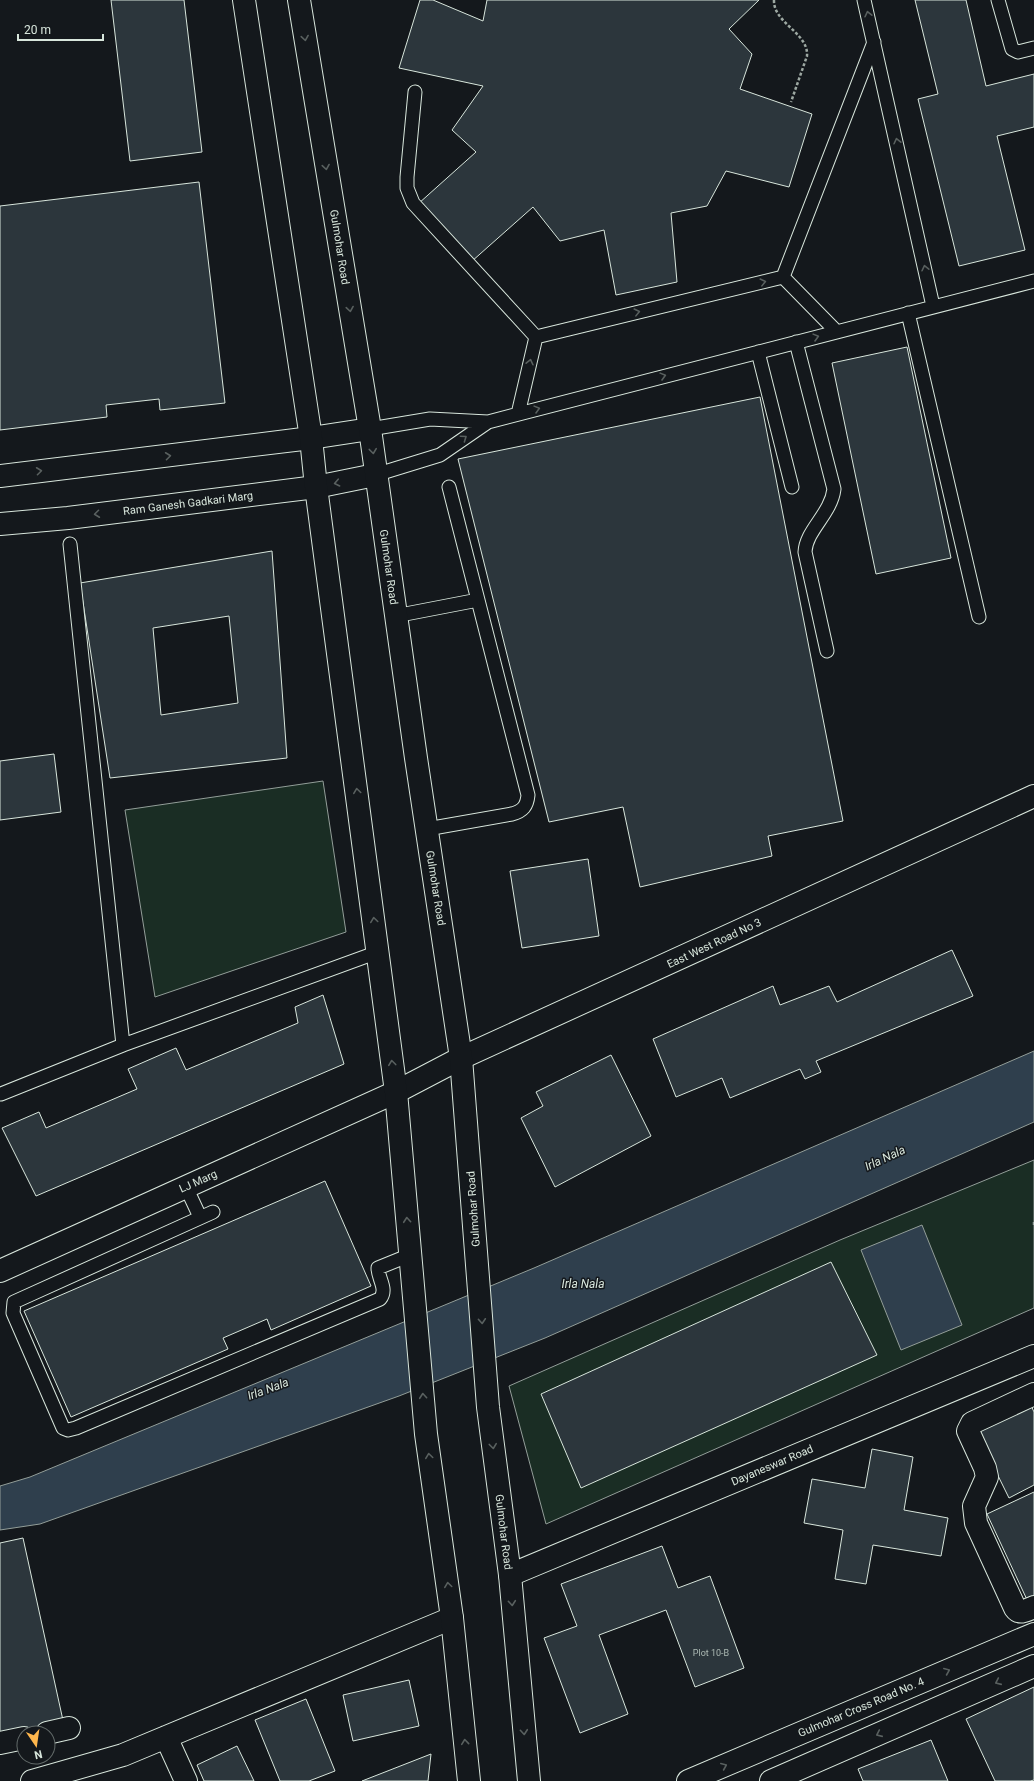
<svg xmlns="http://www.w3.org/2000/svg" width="1034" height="1781" font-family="Roboto,sans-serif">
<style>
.green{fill:#1a2d24;stroke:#939e99}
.water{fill:#2f3f4d;stroke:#939e99}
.building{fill:#2c363c;stroke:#d8e6dc;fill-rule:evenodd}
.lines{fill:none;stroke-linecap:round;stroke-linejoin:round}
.lane-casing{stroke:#d8e6dc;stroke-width:15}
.street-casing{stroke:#d8e6dc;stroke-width:24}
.secondary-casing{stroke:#d8e6dc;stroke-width:24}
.primary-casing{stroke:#d8e6dc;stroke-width:24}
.path{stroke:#9da8a2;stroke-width:2.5;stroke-dasharray:3 2;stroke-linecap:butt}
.lane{stroke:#14181c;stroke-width:13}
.street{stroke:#14181c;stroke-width:22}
.secondary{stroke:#14181c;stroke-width:22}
.primary{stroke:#14181c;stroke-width:22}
.oneway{stroke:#59605f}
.labels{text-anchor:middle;stroke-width:3;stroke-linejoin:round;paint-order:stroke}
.number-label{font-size:9px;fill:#adbab4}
.street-label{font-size:11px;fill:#d8e6dc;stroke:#14181c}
.water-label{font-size:12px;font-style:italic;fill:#d8e6dc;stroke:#14181c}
</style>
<rect width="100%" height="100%" fill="#14181c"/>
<path class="green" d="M323,781L346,932L155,997L125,810Z
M1034,1160V1308L546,1524L509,1386L840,1240Z"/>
<path class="water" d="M1034,1051V1122L545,1338L399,1396L40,1524L0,1530V1486L30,1477L534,1268Z
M922,1225L962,1325L901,1350L861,1250Z"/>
<path class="building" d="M111,0H184L202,152L130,161Z
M420,0H433L483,21L487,0H759L729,29L752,54L740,89L812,114L789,187L726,171L707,206L671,213L677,282L616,295L604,230L560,241L533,207L471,262L418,204L476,152L452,130L483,86L399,68Z
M915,0H966L986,86L1034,74V127L997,136L1025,250L959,266L918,99L938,94Z
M199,182L225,403L160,410L159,399L106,405L107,417L0,430V206Z
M907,347L951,558L876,574L832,363Z
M760,397L843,821L768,836L772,856L640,887L623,807L549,822L458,459Z
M272,551L287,758L110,778L80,583ZM229,616L238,703L161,715L153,628Z
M54,754L61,812L0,820V761Z
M588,859L599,936L522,948L510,871Z
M952,950L973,996L816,1061L821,1072L805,1079L800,1069L730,1098L722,1078L676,1097L653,1039L773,986L780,1005L829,986L837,1002Z
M323,995L344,1064L36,1196L2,1128L39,1112L46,1128L137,1089L128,1069L176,1048L186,1070L298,1023L295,1007Z
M611,1055L651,1136L555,1187L521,1118L543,1106L536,1092Z
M325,1181L371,1286L271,1330L267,1319L223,1338L228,1349L71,1417L24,1311Z
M831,1262L877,1355L581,1488L541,1394Z
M1030,1403L1034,1412V1485L1009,1498L975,1429Z
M872,1449L913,1457L904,1510L948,1518L941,1556L873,1545L866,1584L835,1579L843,1530L804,1523L812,1479L865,1488Z
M1034,1492V1602L1029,1604L987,1514Z
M23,1538L64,1725L0,1739V1543Z
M662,1546L678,1588L710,1576L744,1668L695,1687L666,1610L599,1635L628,1714L580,1733L544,1638L577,1626L561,1584Z
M409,1680L419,1726L353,1741L343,1695Z
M1034,1687V1780L1030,1781H995L966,1719Z
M306,1699L335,1771L309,1781H280L255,1720Z
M931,1740L948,1781H863L858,1769Z
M237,1746L254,1781H204L197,1765Z
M431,1754L428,1781H362Z"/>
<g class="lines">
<g class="lane-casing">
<path id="lane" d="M864,0L933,306
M998,0L1012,49L1018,52L1034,48
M415,92L407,177V188L413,203L536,337
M783,277L874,42
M908,313L979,617
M796,342L834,489C831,514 806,530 805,552L827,651
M758,352L792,487
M518,414L536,337L783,277L836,331
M370,429L430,419L488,422L1034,281
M375,475L440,455L488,422
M70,544L123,1045
M395,616L478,600
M427,829L512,814C523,811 527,806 528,795L449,487
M1,1094L123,1045L378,952
M186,1187L200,1217
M213,1212L14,1302L13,1313L63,1428L68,1430L76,1428L380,1299C388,1289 378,1279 378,1268L410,1255"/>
</g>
<g class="street-casing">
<path id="street" d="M0,1271L396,1092
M1034,1394L972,1423L968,1431L985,1468L987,1477L974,1506L976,1523L1015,1608C1020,1615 1027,1610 1034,1607
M510,1575L1034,1356
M47,1733L69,1728
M166,1737L186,1781
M0,1743L24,1738
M32,1781L123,1755L452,1618"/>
</g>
<g class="secondary-casing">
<path id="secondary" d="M0,476L311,438L370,429
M0,524L68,518L316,487L375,475
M396,1092L461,1058L1034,796
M688,1781L1034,1634
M771,1781L1034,1666"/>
</g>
<g class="primary-casing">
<path id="primary" d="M244,0L311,438L316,487L396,1092L426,1434L452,1618L469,1781
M299,0L370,429L416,758L461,1058L488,1407L510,1575L529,1781"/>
</g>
<path class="path" d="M774,0C773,23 809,33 807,56L791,102
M1034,1222V1225"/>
<use href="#lane" class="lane"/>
<use href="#street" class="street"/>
<use href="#secondary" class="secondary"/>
<use href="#primary" class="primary"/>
</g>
<defs><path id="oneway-chevron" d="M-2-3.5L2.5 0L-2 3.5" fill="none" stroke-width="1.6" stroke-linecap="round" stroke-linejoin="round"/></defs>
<g class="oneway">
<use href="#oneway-chevron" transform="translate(868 14) rotate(-103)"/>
<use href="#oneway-chevron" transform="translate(305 38) rotate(81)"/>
<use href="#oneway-chevron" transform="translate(897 141) rotate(-103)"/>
<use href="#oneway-chevron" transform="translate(326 167) rotate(81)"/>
<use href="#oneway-chevron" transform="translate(925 268) rotate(-103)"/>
<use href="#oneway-chevron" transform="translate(763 282) rotate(-14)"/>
<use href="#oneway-chevron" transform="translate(350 309) rotate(81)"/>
<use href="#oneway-chevron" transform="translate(637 312) rotate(-14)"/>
<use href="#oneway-chevron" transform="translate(816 337) rotate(-15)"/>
<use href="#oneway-chevron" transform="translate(530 362) rotate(-77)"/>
<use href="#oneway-chevron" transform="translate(663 376) rotate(-15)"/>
<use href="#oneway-chevron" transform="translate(537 409) rotate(-15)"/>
<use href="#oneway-chevron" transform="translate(464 438) rotate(-35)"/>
<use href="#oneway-chevron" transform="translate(373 451) rotate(83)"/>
<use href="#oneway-chevron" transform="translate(168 456) rotate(-7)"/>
<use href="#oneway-chevron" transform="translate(39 471) rotate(-7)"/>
<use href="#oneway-chevron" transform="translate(337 483) rotate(168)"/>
<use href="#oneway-chevron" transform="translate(97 514) rotate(173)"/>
<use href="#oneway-chevron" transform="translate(357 791) rotate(-98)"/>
<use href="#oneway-chevron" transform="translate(374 920) rotate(-98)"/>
<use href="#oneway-chevron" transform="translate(392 1063) rotate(-97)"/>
<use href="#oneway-chevron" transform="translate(407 1220) rotate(-95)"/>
<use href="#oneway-chevron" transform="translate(482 1321) rotate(86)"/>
<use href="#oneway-chevron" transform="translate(423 1396) rotate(-95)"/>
<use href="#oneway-chevron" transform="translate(493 1446) rotate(83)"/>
<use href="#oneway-chevron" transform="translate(429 1456) rotate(-98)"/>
<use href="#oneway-chevron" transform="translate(448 1585) rotate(-98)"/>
<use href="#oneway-chevron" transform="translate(512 1603) rotate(85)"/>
<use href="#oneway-chevron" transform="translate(947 1671) rotate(-23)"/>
<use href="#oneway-chevron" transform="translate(998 1682) rotate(156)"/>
<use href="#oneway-chevron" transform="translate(524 1732) rotate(85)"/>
<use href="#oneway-chevron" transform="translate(879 1734) rotate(156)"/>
<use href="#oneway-chevron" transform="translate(465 1742) rotate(-96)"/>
<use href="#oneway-chevron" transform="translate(724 1766) rotate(-23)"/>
</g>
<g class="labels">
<g class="number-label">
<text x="711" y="1656">Plot 10-B</text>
</g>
<g class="street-label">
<text transform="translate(340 247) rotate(81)" y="4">Gulmohar Road</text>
<text transform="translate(188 503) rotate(-7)" y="4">Ram Ganesh Gadkari Marg</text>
<text transform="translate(389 567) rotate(82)" y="4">Gulmohar Road</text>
<text transform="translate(436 888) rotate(81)" y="4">Gulmohar Road</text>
<text transform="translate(714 943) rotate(-25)" y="4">East West Road No 3</text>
<text transform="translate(198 1181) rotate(-24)" y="4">LJ Marg</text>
<text transform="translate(473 1209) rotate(-94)" y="4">Gulmohar Road</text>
<text transform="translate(772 1465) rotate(-23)" y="4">Dayaneswar Road</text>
<text transform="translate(504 1532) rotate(83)" y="4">Gulmohar Road</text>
<text transform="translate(861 1707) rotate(-23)" y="4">Gulmohar Cross Road No. 4</text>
</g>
<g class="water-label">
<text transform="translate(885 1158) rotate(-25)" y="4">Irla Nala</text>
<text x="583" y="1288">Irla Nala</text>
<text transform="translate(268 1389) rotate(-20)" y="4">Irla Nala</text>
</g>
</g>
<g transform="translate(36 1745) rotate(167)"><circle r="19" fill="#14181c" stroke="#626a69"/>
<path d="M0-3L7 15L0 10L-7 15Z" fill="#ffb74d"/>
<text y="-6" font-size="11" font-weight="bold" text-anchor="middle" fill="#d8e6dc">N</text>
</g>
<path d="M18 34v6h85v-6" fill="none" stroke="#d8e6dc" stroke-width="2"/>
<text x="24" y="34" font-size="12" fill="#d8e6dc" stroke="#14181c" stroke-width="3" paint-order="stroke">20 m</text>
</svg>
